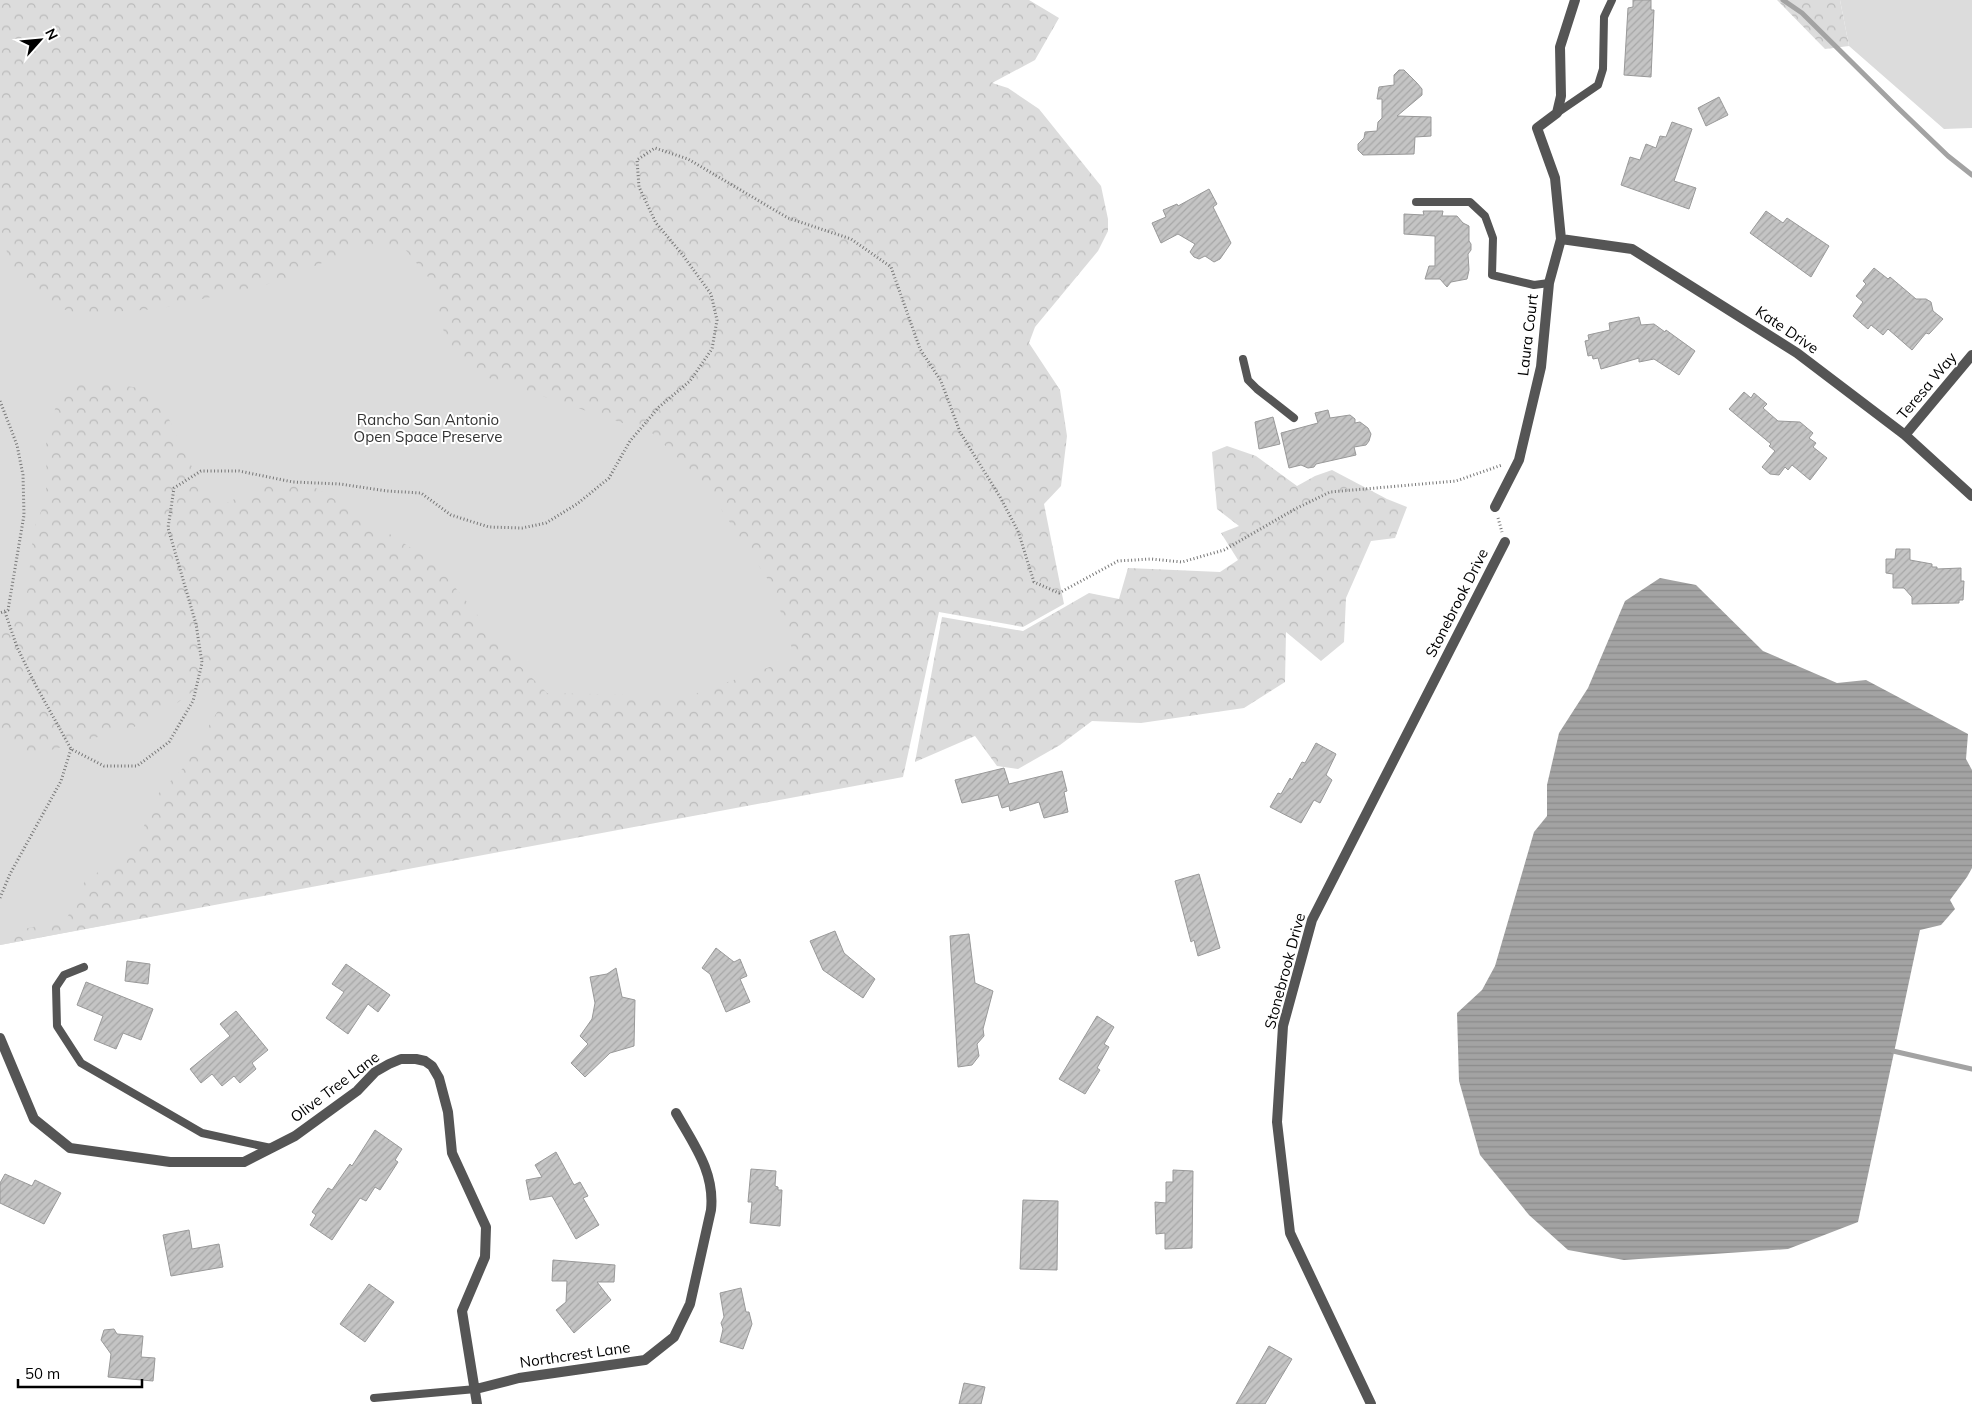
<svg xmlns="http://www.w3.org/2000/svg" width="1972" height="1404" font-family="Mulish,sans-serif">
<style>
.green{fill:#dcdcdc}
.forest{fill:url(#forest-crowns)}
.water{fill:url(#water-rules)}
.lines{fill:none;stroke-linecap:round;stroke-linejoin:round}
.stream{stroke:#a3a3a3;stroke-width:5}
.building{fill:url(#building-hatch);stroke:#999}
.path{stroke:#777;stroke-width:3;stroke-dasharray:1 2.5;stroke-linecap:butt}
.service{stroke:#555;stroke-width:8}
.minor{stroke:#555;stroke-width:10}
.labels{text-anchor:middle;stroke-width:4;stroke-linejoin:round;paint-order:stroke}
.street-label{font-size:15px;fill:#000;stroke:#fff}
.park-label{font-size:15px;fill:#333;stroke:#fff}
</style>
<defs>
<pattern id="forest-crowns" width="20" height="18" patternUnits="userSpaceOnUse" patternTransform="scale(1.25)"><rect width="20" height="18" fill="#dcdcdc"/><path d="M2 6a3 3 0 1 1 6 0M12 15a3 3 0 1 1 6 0" fill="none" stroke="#bbb"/></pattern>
<pattern id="water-rules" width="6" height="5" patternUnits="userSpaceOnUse" patternTransform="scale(1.25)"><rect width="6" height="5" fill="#a3a3a3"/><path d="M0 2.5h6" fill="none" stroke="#8b8b8b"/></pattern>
<pattern id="building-hatch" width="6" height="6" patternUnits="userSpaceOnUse" patternTransform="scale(1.25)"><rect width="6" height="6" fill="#c4c4c4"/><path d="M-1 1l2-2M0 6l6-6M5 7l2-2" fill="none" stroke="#a7a7a7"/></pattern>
</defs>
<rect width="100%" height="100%" fill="#fff"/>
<path class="green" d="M0,0H1027L988,82L1009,91L1032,313L935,602L903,774L0,945Z
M1840,0H1972V128L1944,129L1849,46Z"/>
<path class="forest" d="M0,0H1029L1059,18L1035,60L992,83L1008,88L1039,109L1101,186L1108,219V231L1098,251L1035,327L1029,343L1060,390L1067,436L1061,486L1044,504L1064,604L1023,627L939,612L903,777L0,945V934L66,920L86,879L141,848L143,828L158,794L185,766L220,707L201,685L172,707L134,727L26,757L0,739V626L13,621L26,602L34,528L45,502L47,478L45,448L55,409L64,395L80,379L146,389L167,415L205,494L227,503L271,480L304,481L356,512L437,565L513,659L547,693L689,696L795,658L773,587L703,482L652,433L477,374L447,346L433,283L404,248L367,244L277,282L158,309L80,314L49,305L25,285L9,260L1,229Z
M1777,0H1840L1849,46L1825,49Z
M1227,446L1256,456L1297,486L1315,476L1332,470L1387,499L1407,507L1395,538L1371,541L1346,598L1344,642L1321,661L1286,632L1285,682L1244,708L1141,723L1092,721L1060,745L1018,769L997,766L975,736L915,762L942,617L1023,631L1089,593L1119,599L1128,568L1220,572L1238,560L1221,533L1239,526L1217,509L1212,452Z"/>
<path class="water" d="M1660,578L1696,585L1763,651L1837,683L1866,680L1968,734L1966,759L1972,770V868L1967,877L1950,900L1955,909L1941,925L1920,930L1858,1222L1788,1249L1624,1260L1568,1250L1529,1215L1480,1155L1459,1081L1457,1013L1482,990L1495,966L1534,832L1547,816V785L1559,733L1588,688L1625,601Z"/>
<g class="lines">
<path class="stream" d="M1783,0L1802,13L1897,107L1948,156L1972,175
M1893,1051L1972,1069"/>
</g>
<path class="building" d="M1633,0H1651V10H1654L1651,77L1624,75L1628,8L1633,7Z
M1399,70H1404L1417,83L1422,89V95L1397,116L1431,117V136L1415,137L1414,154L1363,155L1358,150V144L1364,138L1365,132L1377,131L1378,122L1382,118V99H1377L1379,87L1394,85V75Z
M1719,97L1728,115L1706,126L1698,108Z
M1672,122L1692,129L1674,181L1696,188L1689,209L1621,185L1630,157L1640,160L1646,144L1656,148L1660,136L1666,137Z
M1209,189L1217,204L1213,207L1231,243L1220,259L1214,262L1205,256L1199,259L1194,257L1190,252L1195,244L1178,234L1161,243L1152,223L1166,217L1163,210L1177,204L1178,206Z
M1423,211H1443L1442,216H1457L1463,223L1469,226V241L1471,244V250L1468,254L1469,270L1467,279L1451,282L1447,287L1440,279H1425L1429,266H1435V236L1404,234V214L1424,215Z
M1766,211L1783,223L1787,218L1829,246L1811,277L1750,233Z
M1874,268L1888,279L1890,277L1916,299H1926L1931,302L1933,311L1943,319L1929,334L1926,333L1912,350L1888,329L1883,335L1871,325L1868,329L1853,316L1863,302L1856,296L1866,284L1863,281Z
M1639,317L1641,325L1654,324L1665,332L1666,330L1695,351L1679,375L1654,359L1639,362V358L1601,369L1598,358L1593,359L1592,355L1588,356L1585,341L1589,340L1588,335L1610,330L1609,323Z
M1744,392L1751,398L1754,393L1767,404L1763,408L1778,421L1800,422L1813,433L1809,438L1816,443L1813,447L1827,458L1810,480L1792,465L1788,470L1785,467L1779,475L1770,474L1762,467L1775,451L1769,446L1771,444L1729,409Z
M1328,410L1330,418L1350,415L1355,419V423L1360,422L1368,428L1371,434L1369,441L1366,445L1354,447L1356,455L1316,464L1314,467L1308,468L1301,465L1289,468L1281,433L1318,423L1315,413Z
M1273,417L1280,444L1259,449L1255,422Z
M1896,549H1910V560L1932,564V567H1937V569L1961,568V581H1964L1963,600H1959V603L1912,604V597L1904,588H1893V574L1886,573V559H1895Z
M1316,743L1336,754L1326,775L1332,780L1320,803L1314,800L1301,823L1270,807L1278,793L1281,794L1290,778L1292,780L1302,762L1305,763Z
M1004,768L1009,784L1062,771L1067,791L1064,792L1068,812L1044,818L1039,802L1010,811L1009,806L1002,808L998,795L962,803L955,780Z
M1199,874L1220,948L1198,956L1194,940L1191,942L1175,881Z
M835,931L844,953L875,979L863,998L823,970L810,941Z
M969,934L975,983L993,991L983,1029L984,1036L977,1044L979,1056L972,1065L958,1067L950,936Z
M716,948L734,962L740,959L747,976L740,979L750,1002L726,1012L710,974L702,968Z
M127,961L150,964L148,984L125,981Z
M346,964L390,995L378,1012L368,1004L348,1034L326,1018L344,992L332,984Z
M616,968L622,997L635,1000L634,1046L610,1053L585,1077L571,1063L588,1044L580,1036L592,1019L595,1003L590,977L607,974Z
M86,982L153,1009L141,1040L123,1033L116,1049L94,1040L103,1016L77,1005Z
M236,1011L268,1050L252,1063L256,1069L240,1083L234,1076L222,1086L212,1074L201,1083L190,1069L230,1036L220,1024Z
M1097,1016L1114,1027L1104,1044L1109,1047L1097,1068L1100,1070L1085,1094L1059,1079Z
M375,1130L402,1149L395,1160L398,1162L380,1190L375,1187L366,1201L360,1198L332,1240L310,1225L316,1215L312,1212L328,1188L332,1190L350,1164L352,1166Z
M556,1152L574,1185L580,1182L588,1196L583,1198L599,1225L576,1239L552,1196L530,1200L526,1180L542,1177L535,1165Z
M751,1169L776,1171L775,1186L778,1187V1190H782L780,1226L750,1223L752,1202H748Z
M1173,1170L1193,1171L1192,1248L1165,1249V1233L1156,1234L1155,1202L1166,1203V1182H1173Z
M5,1174L32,1186L35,1180L61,1193L44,1224L0,1203V1183Z
M1023,1200L1058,1201L1057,1270L1020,1269Z
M189,1230L192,1249L219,1244L223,1267L171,1276L163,1235Z
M553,1260L615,1265L614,1282H597L611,1300L574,1333L556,1310L566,1302L567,1281H552Z
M369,1284L394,1302L365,1342L340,1324Z
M741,1288L746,1312H749L752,1324L743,1349L720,1342L723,1329L721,1323L724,1317L720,1293Z
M114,1329L117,1334L143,1336L141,1357L155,1358L153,1381L108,1377L111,1354L101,1340L104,1330Z
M1269,1346L1292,1359L1265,1404H1236Z
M964,1383L985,1387L981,1404H959Z"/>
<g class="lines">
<path class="path" d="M0,401L17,445L23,475L24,515L8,610L0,613
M1498,518L1502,532
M5,612L17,647L35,684L71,749L104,766H137L169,742L193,701L202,663L196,624L168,528L174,488L201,471H239L293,482L340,484L387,491L421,493L451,515L489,527L522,528L546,523L577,504L609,478L630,441L659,407L690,381L712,349L717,320L711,294L682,254L656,223L639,187L637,160L655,148L688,159L788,218L851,239L891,267L920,349L941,381L960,432L1000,497L1018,531L1034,582L1059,593L1118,561L1151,559L1182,562L1224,550L1295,509L1330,492L1456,481L1502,465
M0,898L10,874L61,781L71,749"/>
<path class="service" d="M1557,113L1598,85L1603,69L1604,17L1612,0
M1416,202H1470L1485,216L1493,238L1492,275L1534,285L1549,283
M1243,359L1248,380L1257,389L1294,418
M84,967L64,975L56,987L57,1026L81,1063L202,1133L271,1148
M374,1398L476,1389"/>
<path class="minor" d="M1561,239L1632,249L1797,353L1905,435L1972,496
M1905,435L1972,355
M1495,507L1519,460L1541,367L1549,283L1561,239L1555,178L1537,128L1557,113L1561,96L1560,47L1575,0
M0,1038L34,1119L70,1148L170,1162H244L295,1136L357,1091L375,1072L389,1064L401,1059H416L425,1061L432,1066L439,1078L448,1112L452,1153L486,1227L485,1257L462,1311L477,1404
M476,1389L519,1378L645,1360L674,1337L690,1304L711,1210C715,1172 694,1145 676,1113
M1371,1404L1290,1233L1277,1122L1283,1026L1312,920L1505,542"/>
</g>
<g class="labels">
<g class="street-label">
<text transform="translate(1787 330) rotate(34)" y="5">Kate Drive</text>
<text transform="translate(1528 335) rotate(-83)" y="5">Laura Court</text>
<text transform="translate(1927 386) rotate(-50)" y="5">Teresa Way</text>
<text transform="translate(1457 603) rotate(-63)" y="5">Stonebrook Drive</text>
<text transform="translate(1285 971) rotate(-75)" y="5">Stonebrook Drive</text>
<text transform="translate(335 1087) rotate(-37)" y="5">Olive Tree Lane</text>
<text transform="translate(575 1355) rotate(-8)" y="5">Northcrest Lane</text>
</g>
<g class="park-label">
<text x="428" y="425">Rancho San Antonio<tspan x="428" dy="17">Open Space Preserve</tspan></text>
</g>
</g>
<g transform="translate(40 40) rotate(63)" stroke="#ffffff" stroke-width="4" paint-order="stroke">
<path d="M0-4L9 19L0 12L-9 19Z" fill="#000000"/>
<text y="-8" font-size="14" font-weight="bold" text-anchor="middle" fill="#000000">N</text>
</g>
<path d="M18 1379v8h124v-8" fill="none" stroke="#000000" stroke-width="2.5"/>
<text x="25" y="1379" font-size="15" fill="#000000" stroke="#ffffff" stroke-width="4" paint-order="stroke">50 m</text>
</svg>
